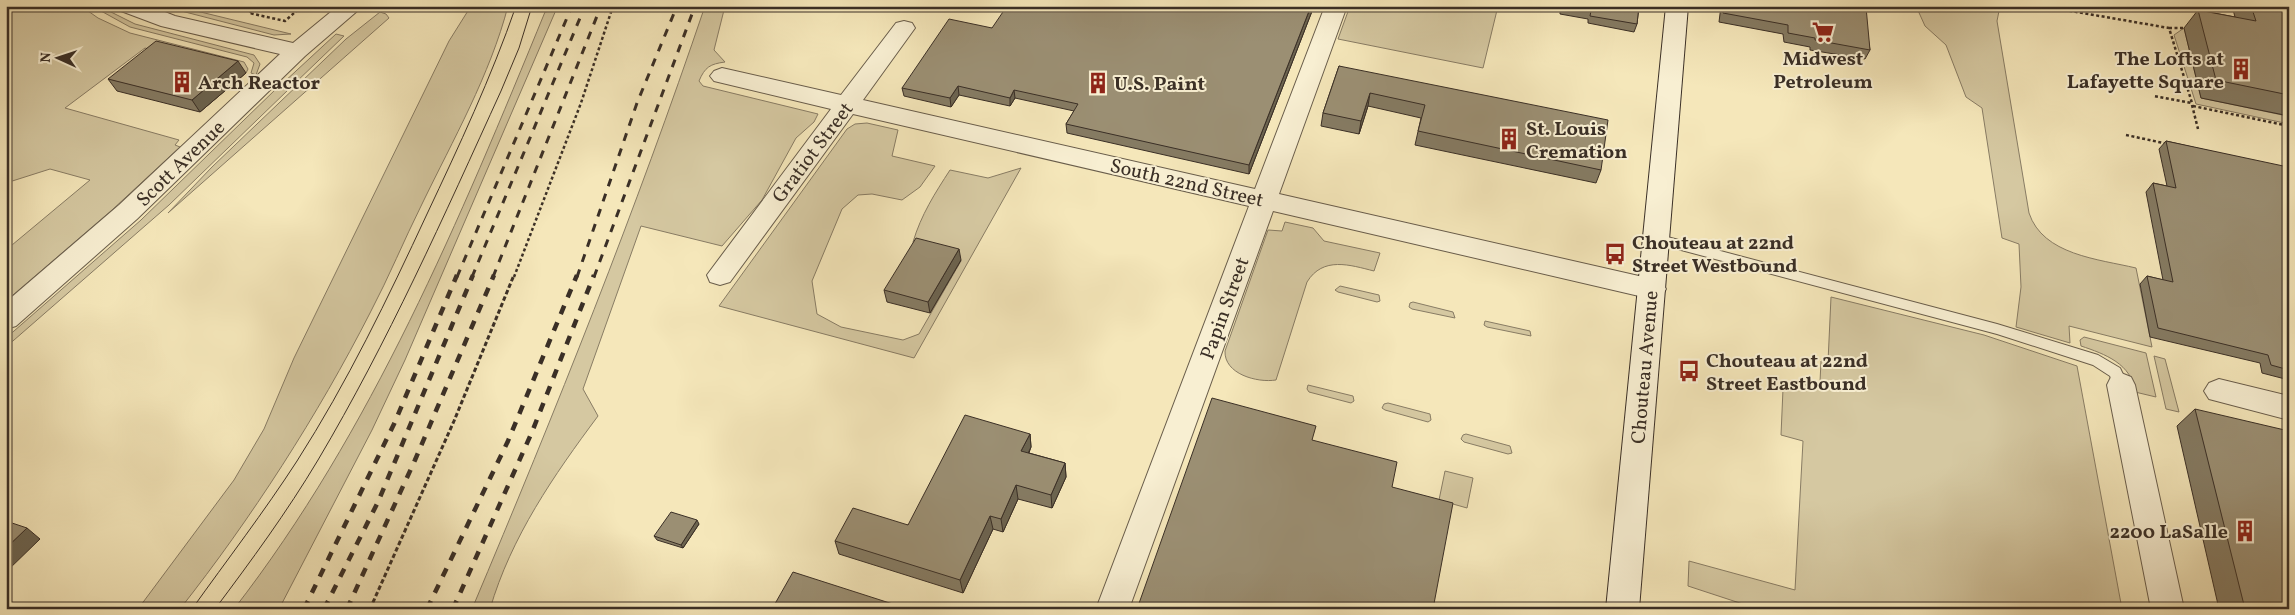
<svg xmlns="http://www.w3.org/2000/svg" width="2295" height="615" font-family="Vollkorn,serif">
<style>
.green{fill:#d5c8a1;stroke:#887c64}
.lines{fill:none;stroke-linecap:round;stroke-linejoin:round}
.lane-casing{stroke:#695d4b;stroke-width:2}
.street-casing{stroke:#695d4b;stroke-width:2}
.secondary-casing{stroke:#3a2f26;stroke-width:2}
.path-far1{stroke:#3a2f26;stroke-width:2.5;stroke-dasharray:3 2.5;stroke-linecap:butt}
.path{stroke:#3a2f26;stroke-width:3;stroke-dasharray:4.5 2.5;stroke-linecap:butt}
.lane{fill:#f8efd2;fill-rule:evenodd}
.street{fill:#f8efd2;fill-rule:evenodd}
.secondary{fill:#f8efd2;fill-rule:evenodd}
.tram{stroke:#3a2f26;stroke-width:1}
.rail-far1{stroke:#3a2f26;stroke-width:3;stroke-dasharray:8 8;stroke-linecap:butt}
.rail{stroke:#3a2f26;stroke-width:4.5;stroke-dasharray:9 9;stroke-linecap:butt}
.wall{fill:#857b63;stroke:#3a2f26}
.shaded-wall{fill:#6c6450;stroke:#3a2f26}
.building{fill:#9b8f73;stroke:#3a2f26}
.labels{text-anchor:middle;stroke-width:4;stroke-linejoin:round;paint-order:stroke}
.poi-label{font-size:20px;font-weight:bold;fill:#3a2f26;stroke:#f8efd2;text-anchor:start}
.street-label{font-size:20px;fill:#3a2f26;stroke:#f8efd2}
</style>
<rect width="100%" height="100%" fill="#f5e7ba"/>
<filter id="stains"><feTurbulence type="fractalNoise" baseFrequency=".004" numOctaves="4"/><feColorMatrix values="0 0 0 0 .2 0 0 0 0 .09 0 0 0 0 .02 0 0 0 .5 -.17"/></filter>
<radialGradient id="worn" r=".72"><stop offset=".6" stop-color="#630" stop-opacity="0"/><stop offset="1" stop-color="#630" stop-opacity=".3"/></radialGradient>
<path class="green" d="M6,6H81L98,18L130,33L244,62L248,69L246,73L145,48L65,108L179,140L175,145L180,147L112,210L6,301V250L90,180L50,169L6,183Z
M92,6H99L135,24L254,55L260,64L256,75L251,73L254,63L247,57L130,27Z
M162,6H176L291,34L274,35Z
M471,6H508C490,75 453,140 422,204C404,240 389,277 370,313C318,415 251,519 180,609H138L234,480L264,429L294,358L449,41Z
M705,6H725L714,50L725,62C710,64 705,67 699,81L703,86L818,114L814,122L796,138L762,200L722,246L641,226L583,389L598,416C554,475 511,537 490,609H472C556,410 636,210 705,6Z
M1350,6H1498L1483,68L1338,39Z
M1916,6H2010L1999,11L1997,21L2029,213C2043,255 2098,259 2136,268L2152,347L2069,326L2070,343L2016,327L2021,287L2019,244L2002,238L1982,108L1966,97L1946,45L1925,26Z
M556,10L405,360L372,430L279,609H234C372,431 460,219 545,12Z
M380,12L386,14L389,18L168,213L212,167L346,39Z
M2184,28L2201,98L2287,116L2289,124L2196,104L2174,35Z
M336,34L344,36L293,85L283,83Z
M277,88L288,90L169,205L6,347V338L141,220Z
M867,123L898,130L892,156L935,166L920,187L902,200L872,194L858,195L842,209L812,281L817,314L841,327L903,340L919,334L961,261L918,250L913,242C921,215 935,193 950,170L988,178L1021,168L914,358L719,306L847,129L855,124Z
M1285,222L1313,228L1324,241L1380,253L1374,271C1350,265 1323,256 1307,282L1276,380C1257,383 1224,374 1225,351L1268,230L1282,231Z
M1340,286L1379,295L1380,301L1377,302L1338,292L1335,290Z
M1831,297L1984,335L2077,366L2122,609H1758L1688,586L1689,561L1795,590L1803,441L1781,435L1783,389L1820,382L1821,361L1828,362Z
M1413,302L1453,312L1455,318L1412,309L1409,307L1410,303Z
M1485,321L1530,331L1531,336L1487,327L1484,325Z
M2084,337L2146,353L2156,397L2135,392C2132,364 2105,354 2081,346L2080,340Z
M2154,356L2165,359L2179,412L2166,409Z
M1308,385L1353,396L1354,401L1351,403L1309,392L1307,389Z
M1388,403L1430,414L1431,420L1428,422L1385,410L1382,408L1384,404Z
M1466,434L1510,446L1512,453L1508,454L1464,442L1461,439L1463,435Z
M1445,471L1473,478L1467,508L1439,500Z"/>
<g class="lines">
<g class="lane-casing">
<path id="lane" d="M1656,234L1997,324L2098,355L2120,368L2128,385L2126,389H2116L2110,376L2093,365L1997,334L1651,242L1649,239Z"/>
</g>
<g class="street-casing">
<path id="street" d="M118,6H150L175,16L293,43L338,6H363L305,56L137,219L16,326L6,329V302L119,205L280,54L161,26L121,11Z
M1325,6H1347L1279,194L1652,279L1662,282L1666,289L1662,296L1652,299L1273,211L1129,609H1096L1249,206L853,114L730,282L720,285L710,282L707,275L831,109L714,81L710,76L714,71L722,68L841,95L896,23L904,21L912,23L915,28L863,100L1255,189Z
M2121,373L2131,377L2135,385L2184,609H2151L2107,385L2111,377Z
M2219,379L2289,396V420L2209,399L2204,391L2209,383Z"/>
</g>
<g class="secondary-casing">
<path id="secondary" d="M1666,6H1688L1639,609H1606Z"/>
</g>
<path class="path-far1" d="M2042,6L2169,28L2192,103L2154,96
M256,7L249,13L285,21L302,6
M2169,28H2189
M2192,105L2198,129
M2193,106L2289,126
M2126,135L2168,144
M514,277L581,103L613,6"/>
<path class="path" d="M370,609L454,421L514,275"/>
<use href="#lane" class="lane"/>
<use href="#street" class="street"/>
<use href="#secondary" class="secondary"/>
<path class="tram" d="M192,609C227,560 264,512 297,461C347,383 388,298 427,214C459,146 491,78 516,6
M215,609C251,561 287,512 318,460C388,342 444,216 501,91L519,48L532,6"/>
<path class="rail-far1" d="M457,277L572,6
M472,277L585,6
M493,277L601,6
M577,277L637,103L677,6
M594,277L695,6"/>
<path class="rail" d="M304,609L394,424L457,275
M324,609L378,502L473,275
M347,609L415,460L494,275
M427,609L508,441L577,275
M453,609L532,432L594,275"/>
</g>
<path class="wall" d="M264,6H283L279,10Z
M1314,6L1249,174L1067,133L1066,124L1074,111L1015,98L1010,106L959,95L951,107L904,96L902,88L992,28Z
M1554,6H1639L1637,24L1634,32L1588,23V19L1560,14V9Z
M1721,6H1863L1870,50L1865,59L1810,50V47L1784,42L1783,34L1719,22Z
M2232,6H2289V116L2201,98L2184,28L2198,10L2235,17Z
M1339,66L1601,170L1596,183L1415,145L1421,118L1368,106L1359,134L1321,126L1323,113Z
M246,73L200,112L117,91L108,79Z
M2166,141L2289,169V380L2262,373L2260,363L2150,337L2140,284L2147,276L2163,280L2146,192L2153,183L2167,186L2159,149Z
M961,260L930,313L887,302L884,290Z
M2195,409L2289,609H2219L2177,426Z
M1030,434L1031,447L1029,453L1065,463L1066,477L1052,508L1018,499L1003,532L993,529L963,593L839,554L835,541L908,525Z
M699,524L683,548L657,540L654,536Z"/>
<path class="shaded-wall" d="M276,6H283L279,10Z
M1311,6H1314L1249,174V165Z
M238,61L246,73L200,112L192,100Z
M958,86L959,95L951,107L950,98Z
M1014,90L1015,98L1010,106V98Z
M1370,93L1368,106L1359,134L1361,121Z
M959,249L961,260L930,313L928,302Z
M1030,434L1031,447L1023,464L1021,451Z
M1065,463L1066,477L1052,508L1051,495Z
M1016,485L1018,499L1003,532L1001,519Z
M990,516L993,529L963,593L960,580Z
M697,520L699,524L683,548L681,545Z
M27,528L40,539L6,572V548Z"/>
<path class="building" d="M1007,6H1311L1249,165L1066,124L1078,104L1014,90L1010,98L958,86L950,98L902,88L949,19L992,28Z
M1564,6H1639L1637,24L1590,16L1591,11Z
M1724,6L1866,7L1870,50L1815,40V38L1788,33V25L1723,13Z
M2251,6H2289V95L2216,80L2198,10L2256,21Z
M156,41L238,61L192,100L108,79Z
M1339,66L1608,120L1601,170L1418,131L1425,105L1370,93L1361,121L1323,113Z
M2166,141L2288,167L2289,370L2271,365L2268,355L2158,328L2147,276L2173,282L2153,183L2176,188Z
M916,238L959,249L928,302L884,290Z
M1212,398L1316,426L1312,440L1397,462L1392,487L1453,503L1433,609H1137Z
M2195,409L2289,431V609H2245Z
M965,415L1030,434L1021,451L1065,463L1051,495L1016,485L1001,519L990,516L960,580L835,541L853,508L908,525Z
M671,512L697,520L681,545L654,536Z
M6,521L27,528L6,548Z
M793,572L899,606L898,609H772Z"/>
<defs>
<g id="supermarket-bare" transform="scale(1.725)"><path d="M-6-5.5h2.5l.6 2H6L4.5 2H-2.5L-4.4-4H-6ZM-1.5 3.2a1.3 1.3 0 1 0 .1 0ZM3 3.2a1.3 1.3 0 1 0 .1 0Z" fill="#8f2418" stroke="#f8efd2" stroke-width="2.5" paint-order="stroke"/></g>
<g id="building-bare" transform="scale(1.725)"><path d="M-4-6H4V6H1V3H-1V6H-4ZM-2.5-4.3h1.7v1.8h-1.7ZM.8-4.3h1.7v1.8H.8ZM-2.5-1h1.7V.8h-1.7ZM.8-1h1.7V.8H.8Z" fill="#8f2418" stroke="#f8efd2" stroke-width="2.5" paint-order="stroke"/></g>
<g id="bus-bare" transform="scale(1.725)"><path d="M-5-6H5V4H4V6H2V4H-2V6H-4V4H-5ZM-3.5-4V0h7V-4ZM-3.5 1.2v1.5H-2V1.2ZM2 1.2v1.5H3.5V1.2Z" fill="#8f2418" stroke="#f8efd2" stroke-width="2.5" paint-order="stroke"/></g>
</defs>
<g fill-rule="evenodd">
<use href="#supermarket-bare" x="1823" y="32"/>
<use href="#building-bare" x="2241" y="69"/>
<use href="#building-bare" x="182" y="82"/>
<use href="#building-bare" x="1098" y="83"/>
<use href="#building-bare" x="1509" y="139"/>
<use href="#bus-bare" x="1615" y="254"/>
<use href="#bus-bare" x="1689" y="371"/>
<use href="#building-bare" x="2245" y="531"/>
</g>
<g class="labels">
<g class="poi-label">
<text x="1823" y="65" text-anchor="middle">Midwest<tspan x="1823" dy="23">Petroleum</tspan></text>
<text x="2224" y="65" text-anchor="end">The Lofts at<tspan x="2224" dy="23">Lafayette Square</tspan></text>
<text x="198" y="89">Arch Reactor</text>
<text x="1114" y="90">U.S. Paint</text>
<text x="1526" y="135">St. Louis<tspan x="1526" dy="23">Cremation</tspan></text>
<text x="1632" y="249">Chouteau at 22nd<tspan x="1632" dy="23">Street Westbound</tspan></text>
<text x="1706" y="367">Chouteau at 22nd<tspan x="1706" dy="23">Street Eastbound</tspan></text>
<text x="2228" y="538" text-anchor="end">2200 LaSalle</text>
</g>
<g class="street-label">
<text transform="translate(812 152) rotate(-53)" y="7">Gratiot Street</text>
<text transform="translate(180 163) rotate(-44)" y="7">Scott Avenue</text>
<text transform="translate(1187 182) rotate(13)" y="7">South 22nd Street</text>
<text transform="translate(1224 308) rotate(-70)" y="7">Papin Street</text>
<text transform="translate(1644 367) rotate(-85)" y="7">Chouteau Avenue</text>
</g>
</g>
<rect width="2295" height="615" fill="none" stroke="#f5e7ba" stroke-width="25"/>
<rect x="8" y="8" width="2280" height="600" fill="none" stroke="#3a2f26" stroke-width="2.5"/>
<rect x="12" y="12" width="2270" height="590" fill="none" stroke="#3a2f26"/>
<g transform="translate(58 58) rotate(273)" stroke="#f8efd2" stroke-width="4" paint-order="stroke">
<path d="M0-4L9 19L0 12L-9 19Z" fill="#3a2f26"/>
<text y="-8" font-size="14" font-weight="bold" text-anchor="middle" fill="#3a2f26">N</text>
</g>
<rect width="100%" height="100%" filter="url(#stains)"/>
<rect width="100%" height="100%" fill="url(#worn)"/>
</svg>
